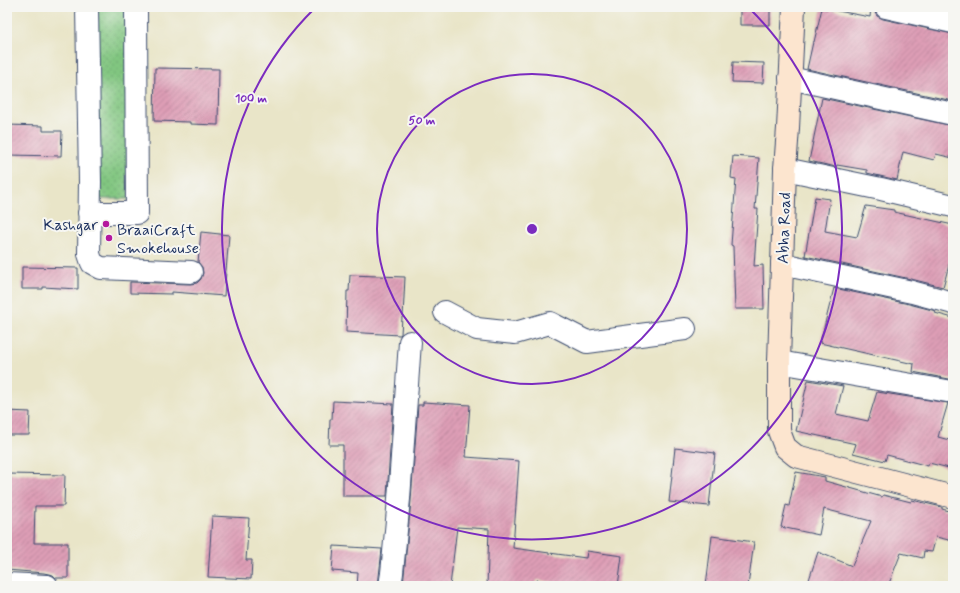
<svg xmlns="http://www.w3.org/2000/svg" width="960" height="593" font-family="Mynerve,sans-serif">
<style>
.grass{fill:url(#grass-dots);stroke:#4e7a6f}
.building{fill:url(#building-hatch)}
.lines{fill:none;stroke-linecap:round;stroke-linejoin:round}
.street-casing{stroke:#3a4a6e;stroke-width:24}
.secondary-casing{stroke:#3a4a6e;stroke-width:24}
.street{stroke:#fff;stroke-width:22}
.secondary{stroke:#fce5cf;stroke-width:22}
.ring{fill:none;stroke:#7b2cbf;stroke-width:2}
.poi-dot{fill:#b5179e;stroke:#f6f6f2;stroke-width:1.5}
.labels{text-anchor:middle;stroke-width:4;stroke-linejoin:round;paint-order:stroke}
.poi-label{font-size:16px;fill:#1b2f5e;stroke:#f6f6f2;text-anchor:end}
.street-label{font-size:16px;fill:#1b2f5e;stroke:#f6f6f2}
.centre{fill:#7b2cbf;stroke:#f6f6f2;stroke-width:2}
.ring-label{font-size:12px;text-anchor:middle;font-weight:bold;fill:#7b2cbf;stroke:#f6f6f2;stroke-width:4;stroke-linejoin:round;paint-order:stroke}
</style>
<defs>
<pattern id="grass-dots" width="8" height="8" patternUnits="userSpaceOnUse"><rect width="8" height="8" fill="#81c680"/><path d="M2 2h.1M6 6h.1" fill="none" stroke="#69a16c" stroke-width="1.8" stroke-linecap="round"/></pattern>
<pattern id="building-hatch" width="6" height="6" patternUnits="userSpaceOnUse"><rect width="6" height="6" fill="#de9eb6"/><path d="M-1 1l2-2M0 6l6-6M5 7l2-2" fill="none" stroke="#b38197"/></pattern>
</defs>
<rect width="100%" height="100%" fill="#f6f6f2"/>
<filter id="ink" filterUnits="userSpaceOnUse"><feTurbulence type="fractalNoise" baseFrequency=".025" numOctaves="2"/><feDisplacementMap in="SourceGraphic" scale="8" xChannelSelector="R" yChannelSelector="G"/><feConvolveMatrix kernelMatrix="1 2 1 2 8 2 1 2 1" color-interpolation-filters="sRGB"/></filter>
<filter id="wash" filterUnits="userSpaceOnUse"><feTurbulence type="fractalNoise" baseFrequency=".012" numOctaves="4" result="noise"/><feDisplacementMap in="SourceGraphic" scale="16" xChannelSelector="R" yChannelSelector="G"/><feGaussianBlur stdDeviation="0.9" result="paint"/><feColorMatrix in="noise" values="0 0 0 0 0 0 0 0 0 0 0 0 0 0 0 0 0 1.4 0 .05"/><feComposite in="paint" operator="in"/></filter>
<g filter="url(#wash)">
<rect width="100%" height="100%" fill="#e9e5c8"/>
<path class="grass" d="M95,7H127L129,199H98Z"/>
<g id="blocks">
<path class="building" d="M740,7H770V25H740Z
M871,7H874V11L877,16L883,19L953,34V101L807,69L813,42H814L822,8L870,17Z
M733,62L764,63L763,83L732,82Z
M155,68L219,69L218,125L190,124V122L154,121Z
M822,98L953,126V158L936,154L934,160L903,152L897,180L867,173V170L837,165L836,167L809,161Z
M7,125L43,126V131H62L61,156L7,155Z
M733,156L759,158L755,209H758L754,266L763,265L764,309H735L733,246L731,245L736,179L731,178Z
M815,197L830,199L825,231L857,237L866,206L894,210V212L953,225V250L943,287L915,280L805,256Z
M201,232L229,235L224,296L172,292V294L130,293V282L190,284L197,283L201,279L203,273L202,267L198,262Z
M22,267L78,268V289L43,287V289H22Z
M350,275L405,277L403,317H402L401,334L400,335L346,332L347,291H349Z
M834,288L909,304L936,311L935,313L953,318V380L949,379L913,372L914,364L820,343Z
M808,380L843,386L836,414L868,421L877,392L948,403L938,437L953,441V469L929,463L928,466L887,455L885,461L853,453L856,444L796,431Z
M333,401L393,404L387,496H343V445H329L330,419H332Z
M423,402L470,405L466,457L519,461L513,548L586,558L587,551L622,556L618,586H580L537,580L536,586H487L489,529L457,527L450,586H403L411,500L418,405H423Z
M7,411L30,412L29,435H7Z
M675,448L715,453L709,506L669,502Z
M796,472L825,477V481L882,497L883,495L911,502L912,500L942,507V509L953,512V541L936,537L932,552L924,551L923,558L901,553L888,586H807L818,552L852,566L871,521L824,509L819,535L781,527L786,505L789,506Z
M7,474L65,475L64,506H35L34,543H68V578H56L53,575L44,573L7,570Z
M212,516L249,518L246,560H252L251,579L208,577Z
M712,536L754,542L748,586H706Z
M334,546L382,549L378,586H357L358,573L332,571Z"/>
</g>
</g>
<g filter="url(#ink)">
<use href="#blocks" fill-opacity="0" stroke="#3a4a6e" stroke-width="1"/>
<g class="lines">
<g class="street-casing">
<path id="street" d="M87,7L90,182L89,254L92,263L101,268L191,272
M886,7L953,22
M790,78L953,114
M785,169L881,189L953,206
M89,213H137L136,7
M782,264L912,292L953,303
M445,312L477,329L515,333L550,323L587,342L685,329
M779,362L947,391
M7,584L47,586
M390,586L392,573L399,499L410,342"/>
</g>
<g class="secondary-casing">
<path id="secondary" d="M794,7L788,128L785,169L779,362V431L785,447L796,456L953,497"/>
</g>
<use href="#street" class="street"/>
<use href="#secondary" class="secondary"/>
</g>
</g>
<g class="ring">
<circle cx="532" cy="229" r="155"/>
<path d="M749 8A310 310 0 1 1 315 8"/>
</g>
<g class="poi-dot">
<circle cx="106" cy="224" r="4"/>
<circle cx="109" cy="238" r="4"/>
</g>
<g class="labels">
<g class="poi-label">
<text x="98" y="230">Kashgar</text>
<text x="117" y="235" text-anchor="start">BraaiCraft<tspan x="117" dy="18">Smokehouse</tspan></text>
</g>
<g class="street-label">
<text transform="translate(783 228) rotate(-88)" y="6">Abha Road</text>
</g>
</g>
<circle cx="532" cy="229" r="6" class="centre"/>
<g class="ring-label">
<text x="251" y="102">100 m</text>
<text x="422" y="124">50 m</text>
</g>
<rect width="960" height="593" fill="none" stroke="#f6f6f2" stroke-width="24"/>
</svg>
